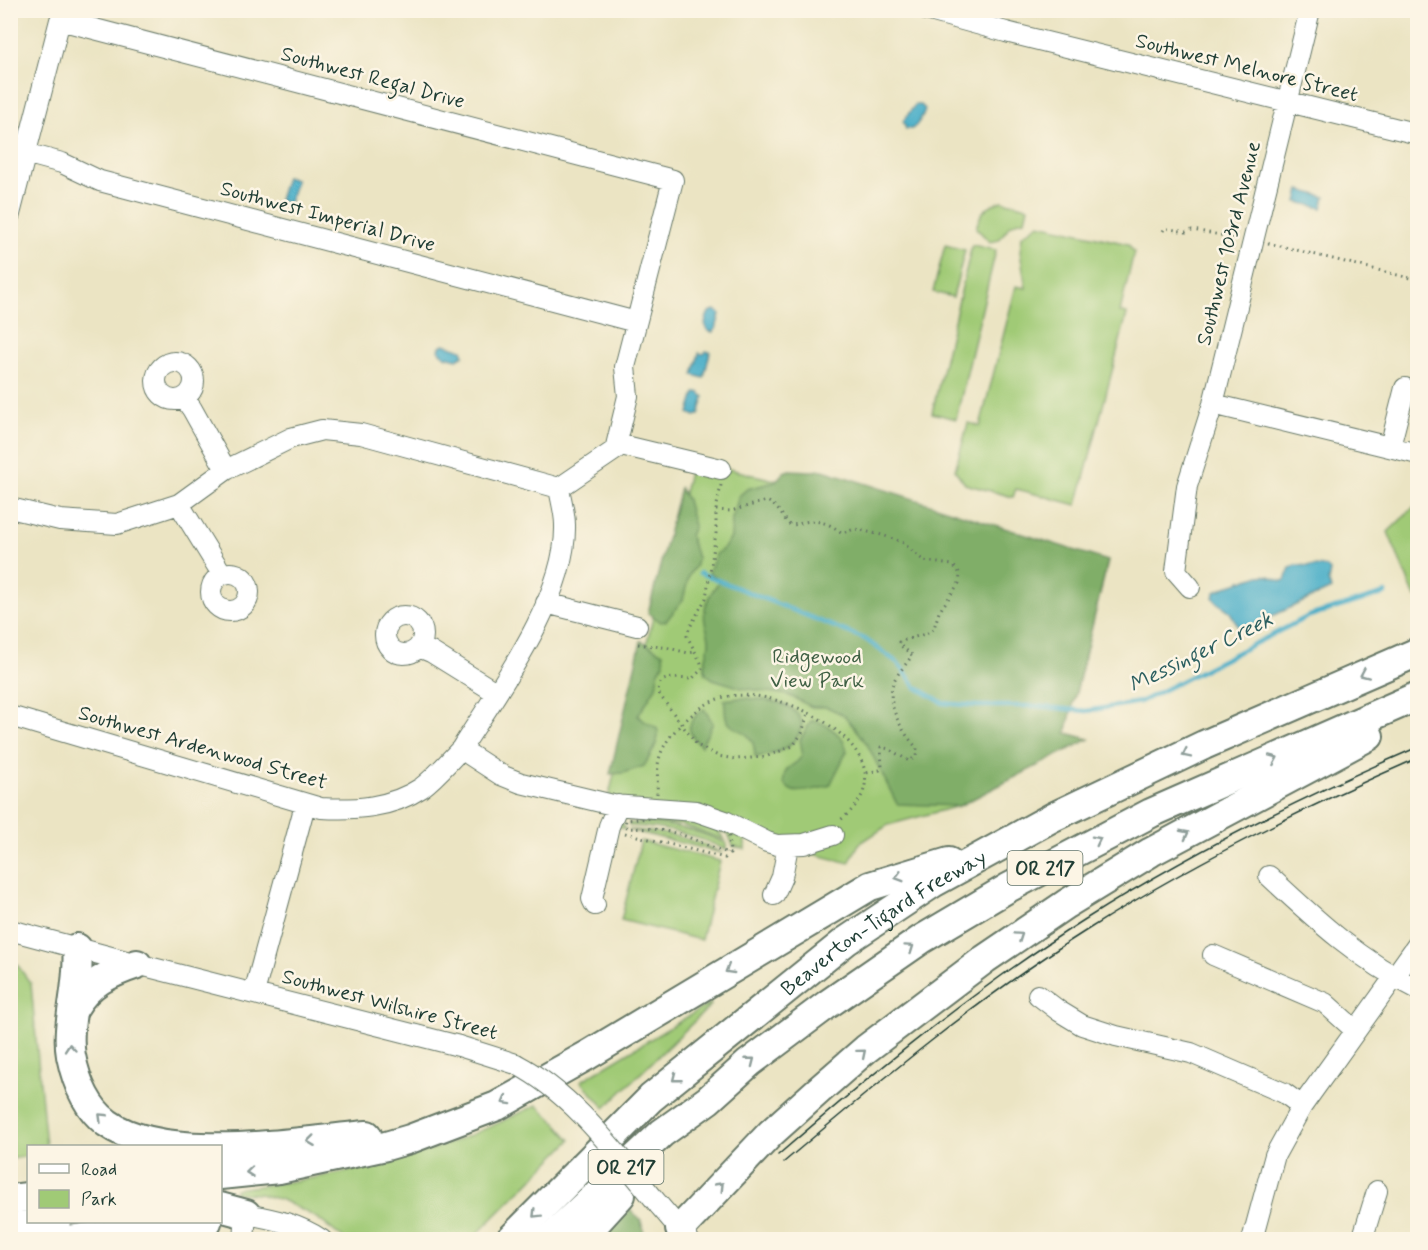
<svg xmlns="http://www.w3.org/2000/svg" width="1428" height="1250" font-family="Mynerve,sans-serif">
<style>
.green{fill:#a0ca76;stroke:#608455;stroke-width:1.5}
.forest{fill:#80ae67;stroke:#50764e;stroke-width:1.5}
.water{fill:#49aec8;stroke:#34767e;stroke-width:1.5}
.lines{fill:none;stroke-linecap:round;stroke-linejoin:round}
.stream{stroke:#49aec8;stroke-width:4.5}
.minor-casing{stroke:#676;stroke-width:22}
.highway-casing{stroke:#676;stroke-width:32}
.path{stroke:#676;stroke-width:3;stroke-dasharray:1.5 4.5;stroke-linecap:butt}
.minor{stroke:#fff;stroke-width:20}
.highway{stroke:#fff;stroke-width:28}
.tram{stroke:#1f3d34;stroke-width:1.5}
.minor-bridge-casing{stroke:#676;stroke-width:22;stroke-linecap:butt}
.minor-bridge{stroke:#fff;stroke-width:20}
.oneway{stroke:#8f9e9a}
.labels{text-anchor:middle;stroke-width:5;stroke-linejoin:round;paint-order:stroke}
.shield{fill:#fcf5e5;stroke:#617469;stroke-width:1.5}
.shield-label{font-size:20px;font-weight:bold;fill:#1f3d34}
.street-label{font-size:21px;fill:#1f3d34;stroke:#fcf5e5}
.park-label{font-size:21px;fill:#3f6044;stroke:#fcf5e5}
.water-label{font-size:22px;font-style:italic;fill:#2c5f60;stroke:#fcf5e5}
</style>
<rect width="100%" height="100%" fill="#fcf5e5"/>
<filter id="ink" filterUnits="userSpaceOnUse"><feTurbulence type="fractalNoise" baseFrequency=".0167" numOctaves="2"/><feDisplacementMap in="SourceGraphic" scale="12" xChannelSelector="R" yChannelSelector="G"/><feConvolveMatrix kernelMatrix="1 2 1 2 8 2 1 2 1" color-interpolation-filters="sRGB"/></filter>
<filter id="wash" filterUnits="userSpaceOnUse"><feTurbulence type="fractalNoise" baseFrequency=".008" numOctaves="4" result="noise"/><feDisplacementMap in="SourceGraphic" scale="24" xChannelSelector="R" yChannelSelector="G"/><feGaussianBlur stdDeviation="1.35" result="paint"/><feColorMatrix in="noise" values="0 0 0 0 0 0 0 0 0 0 0 0 0 0 0 0 0 1.4 0 .05"/><feComposite in="paint" operator="in"/></filter>
<g filter="url(#wash)">
<rect width="100%" height="100%" fill="#ebe4c3"/>
<path class="green" d="M1002,201L1028,207L1025,220C1011,221 1007,229 999,240L990,242L976,228C980,213 986,205 1002,201Z
M1039,224L1128,244L1134,252L1120,312L1127,314L1077,505L1016,489L1013,497L965,484L955,470L968,423L980,426L1016,286L1026,288L1020,252L1022,236Z
M945,245L965,250L953,297L933,292Z
M972,245L996,250L956,419L932,413Z
M692,460L1108,561L1066,733L1089,739L959,806L888,825L859,844L849,863L745,837V849L733,846L728,833L717,830L725,840L682,825L637,821L671,819L651,815L625,819L623,825L625,829L612,826L607,803Z
M1417,504L1418,596L1415,597L1388,532Z
M629,823C664,822 695,829 726,843V850C695,834 664,827 629,826Z
M629,830C662,831 692,838 722,853Z
M641,841L720,861L701,940L621,920Z
M11,956L31,984L46,1146H28V1156L11,1159Z
M710,1003L711,1005L605,1108L581,1081Z
M537,1105L556,1123L571,1140L472,1239H344L317,1218L282,1200L259,1194L235,1193V1189C300,1181 365,1171 427,1151C465,1139 501,1122 537,1105Z"/>
<path class="forest" d="M789,470L811,471L823,470L1108,561L1066,733L1089,739L959,806L897,804L867,744L844,715L827,707H812L788,695L742,688L713,679L706,674C702,662 709,653 709,641C709,634 706,628 705,622C702,607 710,593 719,582L718,579L709,573V571L717,553L724,548L731,538L732,519L739,496L747,489L775,482L784,472Z
M680,488L687,500L694,526L690,536L697,558L696,565L689,575L683,600L666,621L661,622L648,613Z
M641,641L663,653L664,663L658,673L656,687L638,716C644,723 648,722 655,727C665,733 649,758 644,766L623,773L610,774Z
M740,698C761,699 798,700 802,725C797,748 777,754 755,757C755,726 733,734 727,720C724,714 726,706 724,700Z
M704,709L713,723L701,746C684,731 687,721 704,709Z
M811,721C825,720 845,737 847,751L830,785C824,788 800,793 793,791C789,790 787,787 784,784C782,763 797,768 802,755C803,751 801,745 800,740Z
M630,1209L641,1221L645,1237L643,1239H601Z"/>
<path class="water" d="M915,105H921L925,109C923,116 918,125 912,129H906L903,121Z
M286,177L296,180L289,203L279,200Z
M1300,190L1325,197L1322,208L1297,202Z
M715,310L720,314L716,329L713,332L708,331C703,325 706,318 709,312Z
M444,344L462,350L464,355L457,359L445,356L439,351L440,346Z
M706,351L710,352L704,378L693,375L699,353L704,354Z
M699,392L704,397L699,415L695,416L689,413L695,393Z
M1296,565L1327,567L1330,571L1328,581L1331,589L1242,630C1235,625 1234,616 1228,610C1222,605 1216,604 1213,597L1215,592C1225,587 1258,573 1269,576C1273,577 1277,580 1282,581L1285,580L1290,568Z"/>
<g class="lines">
<path class="stream" d="M700,573L865,639L898,663L916,687L943,703L977,706H1035L1086,711L1140,702L1309,616L1386,593"/>
</g>
</g>
<g filter="url(#ink)">
<g class="lines">
<g class="minor-casing">
<path id="minor" d="M926,10L1006,32L1418,134
M10,149L62,163L100,181L636,322
M10,214L60,20L673,180L625,367L628,396L615,450L559,488
M156 381a19 19 0 1 1 38 0a19 19 0 1 1-38 0Z
M185,399L192,409L226,470
M1213,404L1418,454
M617,444L721,469
M1390,447L1405,388
M179,504L222,574
M10,508L60,520L117,524L179,504L226,470L291,438L322,430L361,434L559,488
M211 592a19 19 0 1 1 38 0a19 19 0 1 1-38 0Z
M1190,587L1176,571L1187,486L1213,404L1310,10
M546,603L637,626
M385 635a19 19 0 1 1 38 0a19 19 0 1 1-38 0Z
M419,647L431,652L497,693
M10,716L321,808C355,810 391,808 421,788C436,777 448,762 461,749L501,775L521,783L613,805L696,811L725,821L767,842L777,845L804,844L833,835
M461,749C499,689 567,597 565,525C565,513 561,500 559,488
M1269,876C1316,920 1360,961 1418,989
M774,895L782,877L788,846
M595,905L592,899L609,826L618,805
M10,930L137,964L459,1046L516,1064
M1213,955L1325,1003L1355,1030
M254,993L305,805
M1038,995L1059,1011L1082,1025L1116,1036L1191,1053L1284,1093L1302,1106
M659,1205L689,1240
M244,1240L246,1214C274,1219 298,1224 322,1240
M1252,1240L1275,1155L1302,1106L1418,944
M1362,1240L1377,1191"/>
</g>
<g class="highway-casing">
<g id="highway">
<path d="M77,948C81,984 65,1023 71,1056C76,1081 86,1107 107,1123C165,1165 298,1141 367,1135"/>
<path d="M74,1008C88,983 110,973 137,964"/>
<path d="M220,1175L279,1169L386,1146L410,1139L497,1106L588,1055L870,886L949,862"/>
<path d="M10,1199L28,1197"/>
<path d="M220,1207L246,1214"/>
<path d="M10,1227L57,1222"/>
<path d="M680,1229L771,1133L819,1090L866,1049L985,959L1066,904L1151,852L1369,736"/>
<path d="M69,1240L207,1222"/>
<path id="s1" d="M510,1240L651,1098L846,941L933,883L1053,817L1204,745L1418,652"/>
<path d="M548,1240L662,1133L708,1100L749,1063L828,1004L922,939L1008,888L1151,813L1418,696"/>
<path d="M580,1240L621,1195"/>
</g>
</g>
<path class="path" d="M1163,231L1165,228L1186,232L1192,230L1238,238
M1268,243L1418,280
M721,485L716,510V533L706,598L689,629L687,636L701,663L702,669L692,679C679,679 654,673 659,694L697,745L718,756L736,759L765,757L793,746L802,733L808,713
M716,510L731,511L766,501C778,505 782,517 790,525C796,525 799,524 804,522C818,519 831,524 842,533L855,529L882,535L902,542L924,561L952,565L958,570L960,575L959,583L939,612L934,628L931,632L899,642L900,645L912,655C907,664 900,670 895,679C883,701 902,732 917,748L916,757L909,761L889,749L881,747L882,768L880,770L866,773
M638,644L669,648L688,653L695,652
M657,794C658,781 656,765 661,753C666,740 676,729 686,720C697,710 710,700 725,697C786,682 923,760 839,821
M667,817C686,818 717,820 729,837L730,854L680,834L654,829L627,828L625,825L626,820Z
M625,833L725,858L727,853"/>
<use href="#minor" class="minor"/>
<use href="#highway" class="highway"/>
<path class="tram" d="M778,1155C875,1071 975,989 1084,920C1190,853 1302,797 1418,747
M784,1162C881,1080 979,998 1087,930C1192,863 1303,808 1418,758"/>
<g class="minor-bridge-casing">
<path id="minor-bridge" d="M516,1064C575,1095 617,1155 659,1205"/>
</g>
<use href="#minor-bridge" class="minor-bridge"/>
</g>
<defs><path id="oneway-chevron" d="M-2-3.5L2.5 0L-2 3.5" fill="none" stroke-width="1.6" stroke-linecap="round" stroke-linejoin="round" transform="scale(1.5)"/></defs>
<g class="oneway">
<use href="#oneway-chevron" transform="translate(1364 674) rotate(156)"/>
<use href="#oneway-chevron" transform="translate(1186 754) rotate(154)"/>
<use href="#oneway-chevron" transform="translate(1274 759) rotate(-24)"/>
<use href="#oneway-chevron" transform="translate(1185 834) rotate(-28)"/>
<use href="#oneway-chevron" transform="translate(1097 840) rotate(-27)"/>
<use href="#oneway-chevron" transform="translate(899 877) rotate(164)"/>
<use href="#oneway-chevron" transform="translate(1019 936) rotate(-34)"/>
<use href="#oneway-chevron" transform="translate(910 948) rotate(-35)"/>
<use href="#oneway-chevron" transform="translate(729 970) rotate(149)"/>
<use href="#oneway-chevron" transform="translate(70 1048) rotate(-95)"/>
<use href="#oneway-chevron" transform="translate(862 1053) rotate(-40)"/>
<use href="#oneway-chevron" transform="translate(751 1061) rotate(-38)"/>
<use href="#oneway-chevron" transform="translate(676 1078) rotate(142)"/>
<use href="#oneway-chevron" transform="translate(506 1101) rotate(151)"/>
<use href="#oneway-chevron" transform="translate(102 1117) rotate(-136)"/>
<use href="#oneway-chevron" transform="translate(311 1141) rotate(173)"/>
<use href="#oneway-chevron" transform="translate(250 1172) rotate(174)"/>
<use href="#oneway-chevron" transform="translate(720 1186) rotate(-46)"/>
<use href="#oneway-chevron" transform="translate(536 1214) rotate(135)"/>
</g>
</g>
<g class="labels">
<g class="shield">
<rect x="1007.5" y="851" width="75" height="34" rx="4.5"/>
<rect x="588.5" y="1150" width="75" height="34" rx="4.5"/>
</g>
<g class="shield-label">
<text x="1045" y="875">OR 217</text>
<text x="626" y="1174">OR 217</text>
</g>
<g class="street-label">
<text transform="translate(1247 67) rotate(14)" y="7">Southwest Melnore Street</text>
<text transform="translate(373 77) rotate(15)" y="7">Southwest Regal Drive</text>
<text transform="translate(328 216) rotate(15)" y="7">Southwest Imperial Drive</text>
<text transform="translate(1228 243) rotate(-76)" y="7">Southwest 103rd Avenue</text>
<text transform="translate(203 747) rotate(16)" y="7">Southwest Ardenwood Street</text>
<text dy="7" stroke="none"><textPath href="#s1" startOffset="492">Beaverton-Tigard Freeway</textPath></text>
<text transform="translate(390 1004) rotate(15)" y="7">Southwest Wilshire Street</text>
</g>
<g class="park-label">
<text x="817" y="663">Ridgewood<tspan x="817" dy="24">View Park</tspan></text>
</g>
<g class="water-label">
<text transform="translate(1200 651) rotate(-26)" y="8">Messinger Creek</text>
</g>
</g>
<rect width="1428" height="1250" fill="none" stroke="#fcf5e5" stroke-width="36"/>
<rect x="27" y="1145" width="195" height="78" fill="#fcf5e5" stroke="#a4ab9e" stroke-width="1.5"/>
<rect x="39" y="1164" width="30" height="9" fill="#ffffff" stroke="#a4ab9e" stroke-width="1.5"/>
<text x="81" y="1175" font-size="18" fill="#1f3d34">Road</text>
<rect x="39" y="1190" width="30" height="18" fill="#a0ca76" stroke="#a4ab9e" stroke-width="1.5"/>
<text x="81" y="1205" font-size="18" fill="#1f3d34">Park</text>
</svg>
